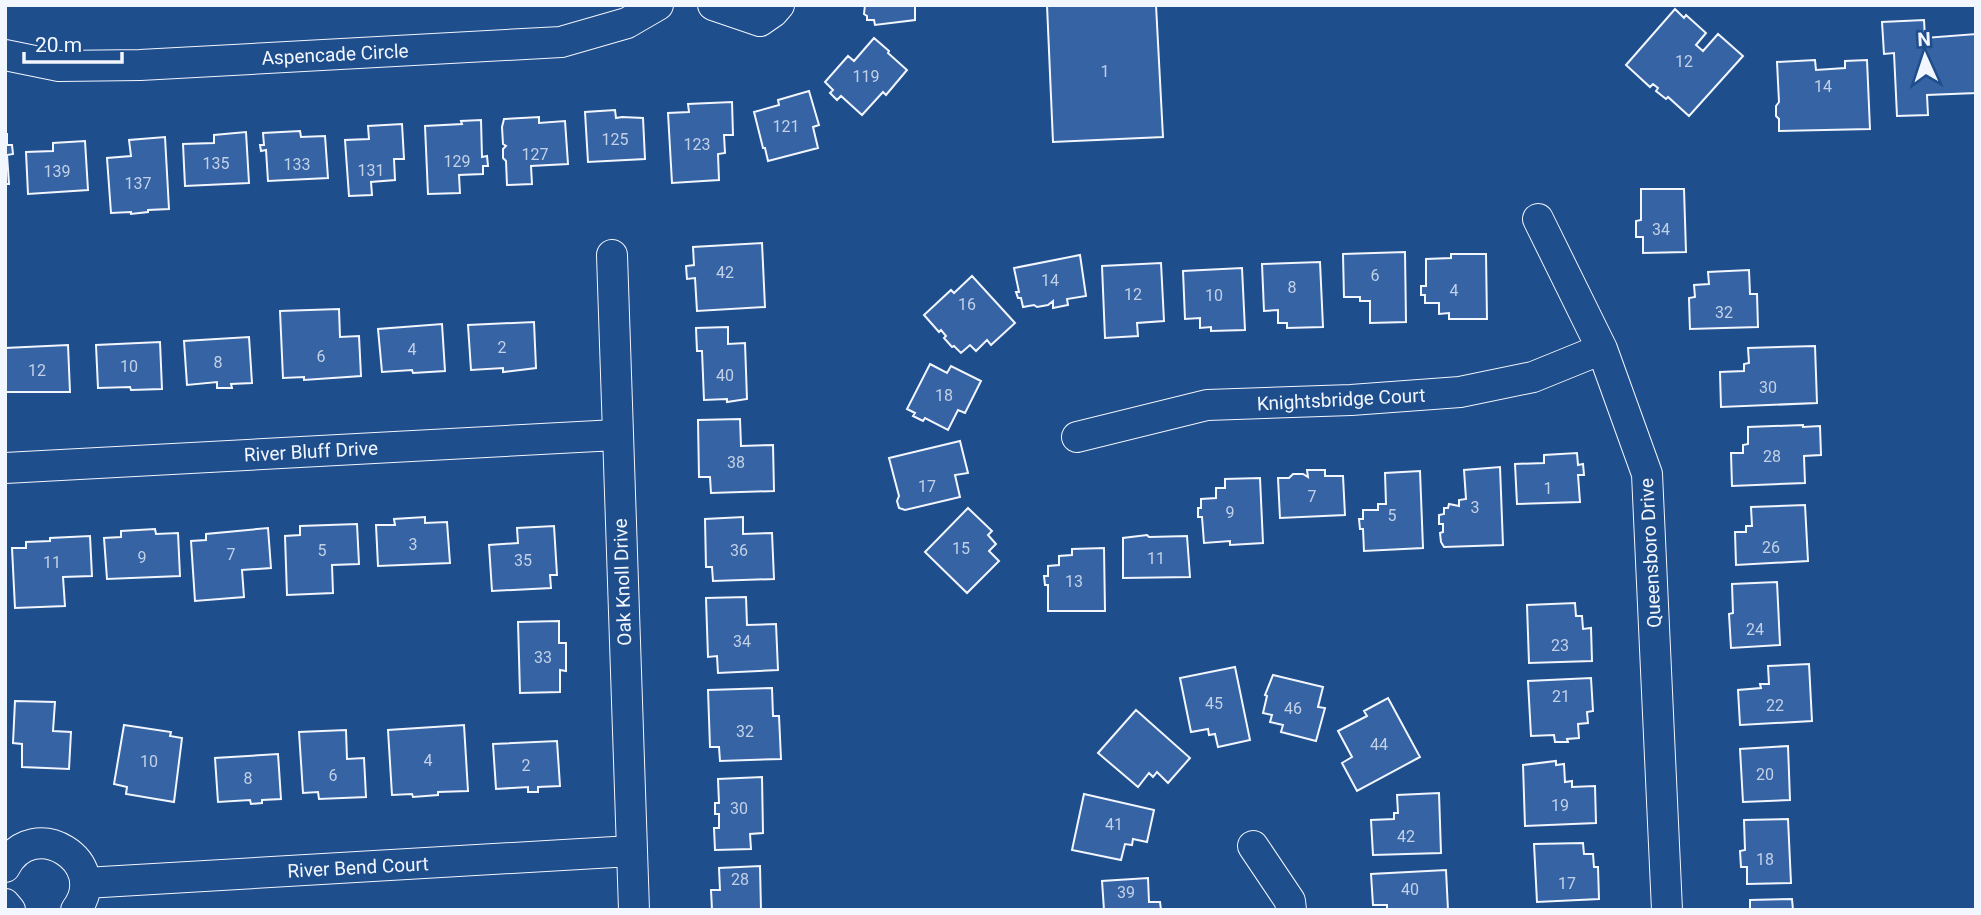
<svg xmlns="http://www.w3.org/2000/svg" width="1981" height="915" font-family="Roboto,sans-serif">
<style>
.building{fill:#3563a3;stroke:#f2f6ff;stroke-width:2}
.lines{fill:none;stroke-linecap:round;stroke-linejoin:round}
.street-casing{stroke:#f2f6ff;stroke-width:32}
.street{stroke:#1f4e8c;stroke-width:30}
.labels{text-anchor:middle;stroke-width:5;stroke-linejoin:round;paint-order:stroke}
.number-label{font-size:16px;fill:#c3d1e8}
.street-label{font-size:19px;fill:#f2f6ff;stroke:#1f4e8c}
</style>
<rect width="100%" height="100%" fill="#1f4e8c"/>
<path class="building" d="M865,5H915V20L875,25L874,20H867V16L864,14Z
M1047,5H1156L1163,137L1053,142Z
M1675,9L1684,18L1686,15L1706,33L1696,45L1703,51L1718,34L1743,56L1689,116L1668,97L1666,99L1656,91L1658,88L1653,84L1650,87L1626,65Z
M1924,20L1925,38L1976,34V93L1927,95L1928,115L1897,116L1894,53L1884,54L1882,22Z
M874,38L889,51L888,53L907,70L886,95L883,92L862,115L841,96L837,100L830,93L833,90L825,82L848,56L854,61Z
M1815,60L1816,70L1845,68V61L1867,60L1870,129L1779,131V119L1776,116V106L1779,102L1777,62Z
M809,91L819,125L813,127L818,148L768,161L765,148H763L754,112L779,105L778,100Z
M732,102L733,135H724L725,153L718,154L719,180L672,183L668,113L689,112L688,104Z
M615,110L616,118L622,117L643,118L645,159L588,162L585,112Z
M539,117V123L565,121L568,164L531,166L532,184L507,185L506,161L503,158V149L506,146L503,144L502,127L504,119Z
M481,120L482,157L487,156L488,166H483V174L459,175L460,193L428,194L425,126L462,124L461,121Z
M402,124L404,159H394L395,180L371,182L372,195L349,196L345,140L369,139L368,126Z
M300,131L301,137L325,136L328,178L268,181L266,150L261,151L260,145H264L263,133Z
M246,132L249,183L185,186L183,144L214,143V135Z
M5,134H7V145H12L13,154L7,155L9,184H5Z
M165,137L169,209L148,210V212L131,214V212L111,213L107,158L131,156L129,140Z
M85,141L88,190L28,194L26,152L53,151V143Z
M1641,189H1684L1686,252L1643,253V237H1636V221L1641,220Z
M762,243L765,307L697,311L695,278L687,279L686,266L694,265L693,247Z
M1405,252L1406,322L1370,323V301H1360V297H1344L1343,254Z
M1451,254H1486L1487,319H1449V313L1439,314V303H1425V295H1421V286H1426V259L1451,258Z
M1080,255L1086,296L1067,299L1068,305L1053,308V301L1048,305L1037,307L1034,305L1023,307L1021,298H1018L1016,292H1019L1014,268Z
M1320,262L1323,327L1287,328V323H1278V310L1264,311L1262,264Z
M1161,263L1164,321L1137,323L1138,336L1105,338L1102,266Z
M1242,268L1245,330L1211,331V327L1200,328V318L1185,319L1183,271Z
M1749,270L1750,294H1757L1758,327L1690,329L1689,298L1695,297L1694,285L1709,284L1708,272Z
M972,276L1015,323L991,345L987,340L976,351L970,345L961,353L954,346L952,347L944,338L946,336L941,330L939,332L924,315L951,290L954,293Z
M339,309L340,337L359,336L361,376L304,380V377L283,378L280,311Z
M534,322L536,368L503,372V368L471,370L468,325Z
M442,324L445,371L413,373L412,370L382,372L378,329Z
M728,327V344L745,343L747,399L727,402V399L704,400L702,351H697L696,328Z
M249,337L252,383L231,384L232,388H217V382L187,385L184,341Z
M160,342L162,389L131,390L130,387L98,388L96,345Z
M68,345L70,392H5V348Z
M1815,346L1817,403L1721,407L1720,372L1744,371V364L1749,363L1748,348Z
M930,364L947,373L951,366L981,381L965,413L958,410L948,430L925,418L923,421L913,416L915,413L907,409Z
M740,419L741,446L773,445L774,491L711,493L710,477H699L698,420Z
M1803,425V427L1820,426L1821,455L1804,456L1805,483L1732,486L1731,453H1743V445L1748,444V427Z
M960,441L968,473L955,475L960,497L905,510L899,508L897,501L899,496L889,458Z
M1577,453L1578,465L1583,464L1584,475H1578L1580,502L1517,504L1515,464L1544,463V455Z
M1500,467L1503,545L1444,547L1441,542L1440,533L1443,532V524H1439V515L1444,514V508H1448L1449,504L1459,506V500L1466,499L1464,470Z
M1307,470H1325V476H1343L1345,515L1280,518L1278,478H1289L1293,474H1303L1308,477Z
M1420,471L1423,548L1364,551L1363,529H1360L1359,519H1363V510H1378V504H1386L1385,473Z
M1260,478L1263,543L1230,545V541L1204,543L1202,517H1198V508H1201V499L1216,498V488H1225V479Z
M1805,505L1808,561L1736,565L1735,532H1746V526H1752L1751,507Z
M968,508L992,531L988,535L996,544L989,551L999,561L967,593L925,552Z
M425,517V523L447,522L450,563L378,566L376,525H395L394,519Z
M743,517V534L772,533L774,579L713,581L712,567H706L705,519Z
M357,524L359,564L332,565L333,593L287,595L285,536L300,535V526Z
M554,526L557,575H550L551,588L492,591L489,545L518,543L517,528Z
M268,528L271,568L242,570L244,597L195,601L191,541L206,540V534Z
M155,529L156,534L178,533L180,576L107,579L104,538L121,537V531Z
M1147,535L1149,537L1187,536L1190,577L1123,578V538Z
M90,536L92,576L63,577L65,606L15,608L12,548H26V542L50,541V538Z
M1104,548L1105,611H1048V585H1045L1044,576H1048V566L1059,565V556L1072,555V549Z
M1777,582L1780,645L1731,648L1729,614L1733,613L1732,584Z
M746,597L747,625L776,624L778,670L718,673L717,656L708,657L706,598Z
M1575,603L1576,616H1582L1583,629L1591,628L1592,661L1529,663L1527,605Z
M559,621V643H566V671L560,670V692L520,693L518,622Z
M1809,664L1812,721L1740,725L1738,690L1761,688L1760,684H1769L1768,666Z
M1235,667L1250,740L1218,747L1215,734L1209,735L1208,729L1191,732L1180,678Z
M1273,675L1323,687L1318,707L1325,708L1316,741L1281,732L1283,725L1270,722L1272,715L1263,713L1267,696L1265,695Z
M1591,678L1593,711L1587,712L1588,723L1578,724L1579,738L1567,739L1568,742H1555L1554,735L1531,736L1528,681Z
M772,688L773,716H779L781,759L720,761L719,747H710L708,690Z
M1388,698L1420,757L1357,791L1342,763L1352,757L1338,731L1367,716L1364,711Z
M15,701L55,702L53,731L71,732L69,769L22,767V744L13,743Z
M1136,710L1190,758L1168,783L1157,772L1153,777L1149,773L1138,787L1098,753Z
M124,725L171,732L170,736L182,738L174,802L126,794L127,787L114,784Z
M464,725L468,791L438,792V795L413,797L412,794L392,795L388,730Z
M346,730L347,759L364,758L366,797L319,799L318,792L303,793L299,732Z
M557,741L560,786L538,787V792H528V787L496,789L493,744Z
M1788,746L1790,800L1743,802L1740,749Z
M278,754L281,799L262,800V803L251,804L250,800L218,802L215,758Z
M1556,761V765L1564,764L1565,782L1572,781V787L1595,786L1596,823L1525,826L1523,765Z
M762,777L763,833L750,834L751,849L715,850L714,828H719V814H715V803H719L718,779Z
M1439,793L1441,853L1373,855L1371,820L1394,819V813H1398L1397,795Z
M1084,794L1154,810L1147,842L1133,839L1132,845L1125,844L1121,860L1072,850Z
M1788,819L1791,883L1747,884V867H1741L1740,851L1745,850L1744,820Z
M1583,843L1584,854H1593L1594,867H1598L1599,899L1537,902L1534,844Z
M760,866L761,910H712L711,890H720L719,868Z
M1446,870L1448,910H1387V905H1373L1371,874Z
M1148,878L1149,902H1160L1161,910H1104L1102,881Z
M1792,899L1793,910H1750V900Z"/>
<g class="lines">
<g class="street-casing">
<path id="street" d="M713,5L760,21L773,12L779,5
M5,55L59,66L140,65L561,42L627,23L658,5
M1538,219L1602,349L1647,474L1667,910
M612,255L634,910
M1077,437L1207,405L1351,400L1460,392L1533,377L1602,349
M5,468L616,435
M1253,846L1290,901L1291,910
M5,867C33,813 112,862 76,910
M85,883L631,851
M5,904L10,910"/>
</g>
<use href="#street" class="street"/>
</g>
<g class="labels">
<g class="number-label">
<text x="1684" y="67">12</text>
<text x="1105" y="77">1</text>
<text x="866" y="82">119</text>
<text x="1823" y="92">14</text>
<text x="786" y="132">121</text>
<text x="615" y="145">125</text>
<text x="697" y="150">123</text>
<text x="535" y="160">127</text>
<text x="457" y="167">129</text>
<text x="216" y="169">135</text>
<text x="297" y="170">133</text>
<text x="371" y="176">131</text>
<text x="57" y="177">139</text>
<text x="138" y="189">137</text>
<text x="1661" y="235">34</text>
<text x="725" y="278">42</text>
<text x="1375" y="281">6</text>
<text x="1050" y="286">14</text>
<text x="1292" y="293">8</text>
<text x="1454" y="296">4</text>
<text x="1133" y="300">12</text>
<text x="1214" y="301">10</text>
<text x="967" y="310">16</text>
<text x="1724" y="318">32</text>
<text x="502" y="353">2</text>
<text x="412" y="355">4</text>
<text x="321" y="362">6</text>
<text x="218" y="368">8</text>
<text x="129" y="372">10</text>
<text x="37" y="376">12</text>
<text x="725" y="381">40</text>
<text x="1768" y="393">30</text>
<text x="944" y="401">18</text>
<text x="1772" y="462">28</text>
<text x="736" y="468">38</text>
<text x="927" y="492">17</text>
<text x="1548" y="494">1</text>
<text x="1312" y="502">7</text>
<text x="1475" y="513">3</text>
<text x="1230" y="518">9</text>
<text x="1392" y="521">5</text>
<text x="413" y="550">3</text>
<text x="1771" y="553">26</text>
<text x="961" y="554">15</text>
<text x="322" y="556">5</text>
<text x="739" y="556">36</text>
<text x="231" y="560">7</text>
<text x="142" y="563">9</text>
<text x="1156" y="564">11</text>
<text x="523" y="566">35</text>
<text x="52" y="568">11</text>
<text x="1074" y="587">13</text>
<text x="1755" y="635">24</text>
<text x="742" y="647">34</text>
<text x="1560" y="651">23</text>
<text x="543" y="663">33</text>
<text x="1561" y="702">21</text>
<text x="1214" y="709">45</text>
<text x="1775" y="711">22</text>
<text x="1293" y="714">46</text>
<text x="745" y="737">32</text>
<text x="1379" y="750">44</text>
<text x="428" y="766">4</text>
<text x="149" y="767">10</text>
<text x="526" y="771">2</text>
<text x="1765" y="780">20</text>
<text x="333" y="781">6</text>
<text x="248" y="784">8</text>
<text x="1560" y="811">19</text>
<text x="739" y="814">30</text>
<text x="1114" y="830">41</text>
<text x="1406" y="842">42</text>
<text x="1765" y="865">18</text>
<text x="740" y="885">28</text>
<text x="1567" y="889">17</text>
<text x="1410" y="895">40</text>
<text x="1126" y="898">39</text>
</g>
<g class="street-label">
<text transform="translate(335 54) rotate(-3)" y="7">Aspencade Circle</text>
<text transform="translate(1341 399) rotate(-3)" y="7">Knightsbridge Court</text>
<text transform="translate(311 451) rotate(-3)" y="7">River Bluff Drive</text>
<text transform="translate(1650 553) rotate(-93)" y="7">Queensboro Drive</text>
<text transform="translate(622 582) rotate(-92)" y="7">Oak Knoll Drive</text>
<text transform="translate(358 867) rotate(-3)" y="7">River Bend Court</text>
</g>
</g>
<rect width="1981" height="915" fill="none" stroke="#f2f6ff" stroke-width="14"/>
<g transform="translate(1925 56) rotate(357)" stroke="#1f4e8c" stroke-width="5" paint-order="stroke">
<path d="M0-5L12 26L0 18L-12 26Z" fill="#f2f6ff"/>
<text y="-10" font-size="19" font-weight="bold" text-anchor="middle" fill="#f2f6ff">N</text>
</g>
<path d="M24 52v10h98v-10" fill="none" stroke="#f2f6ff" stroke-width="3.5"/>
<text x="35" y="52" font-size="21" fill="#f2f6ff" stroke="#1f4e8c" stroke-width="5" paint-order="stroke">20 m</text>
</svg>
